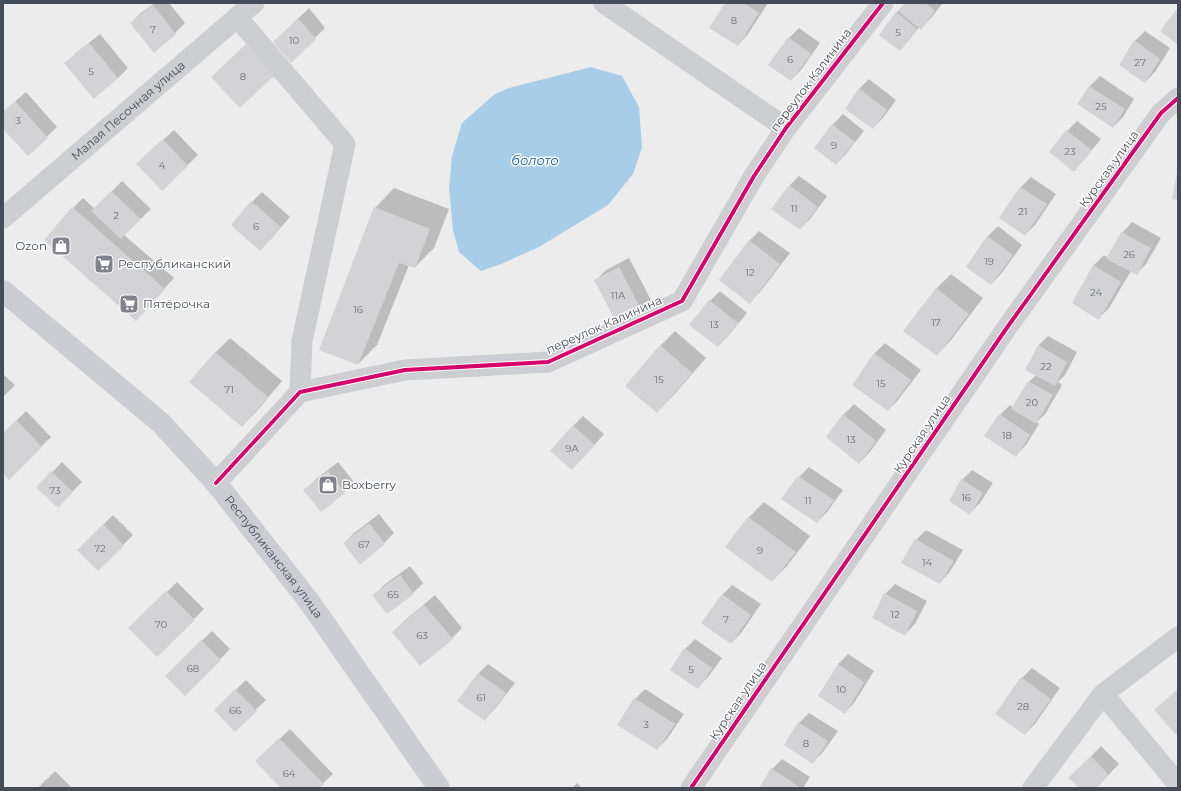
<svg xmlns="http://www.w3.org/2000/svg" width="1181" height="791" font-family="Montserrat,sans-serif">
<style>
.water{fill:#a7cde8}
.shadow{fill:#0003}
.building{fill:#d3d3d5}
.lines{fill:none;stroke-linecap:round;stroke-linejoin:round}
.street{stroke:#cdced2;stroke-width:21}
.secondary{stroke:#cccdd2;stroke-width:22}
.cycleway-casing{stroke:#fff;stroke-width:6}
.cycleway{stroke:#d6006c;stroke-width:4}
.labels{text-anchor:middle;stroke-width:3;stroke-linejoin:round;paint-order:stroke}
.number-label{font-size:10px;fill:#6b6f78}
.street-label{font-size:12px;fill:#454b57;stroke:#fff}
.poi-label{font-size:12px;fill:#454b57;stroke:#fff;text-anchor:start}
.water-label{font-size:13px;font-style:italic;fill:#13649d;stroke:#fff}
</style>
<rect width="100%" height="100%" fill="#edecec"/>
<path class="water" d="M591,67L622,76L639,107L642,148L633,174L608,205L539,247L501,264L481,271L459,252L453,230L449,188L452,156L462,123L495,94L509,88Z"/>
<path class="shadow" d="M155,3H169L185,23L175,33L131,23L141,13Z
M726,3H768L748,34L738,45Z
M906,3H943L931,18L921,28L919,27L910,39L900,50L880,35L897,12Z
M309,8L325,28L315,38L284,32Z
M799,28L820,43L801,70L791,80L789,38Z
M1145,31L1170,48L1155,72L1145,82L1135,41Z
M100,34L128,68L118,78L94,97L66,63L76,53Z
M1100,76L1134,99L1123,117L1113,127L1078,103L1090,86Z
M869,79L896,100L883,118L873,128L859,89Z
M26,92L57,127L28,155L3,128V112Z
M843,114L864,131L846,154L836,164L815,147L833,124Z
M1077,121L1101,139L1084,160L1074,170L1050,152L1067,131Z
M174,130L198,155L162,190L147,154Z
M799,176L827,196L810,219L800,229L789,186Z
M1031,177L1056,194L1035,225L1025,235L1000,218L1021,187Z
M122,181L151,209L124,235L174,278L136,320L73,208L83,198L95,209Z
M394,188L449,209L434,248L415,267L409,265L377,345L358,364L375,208Z
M262,192L290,217L270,240L252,202Z
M1132,222L1161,238L1146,264L1136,274L1131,271L1109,308L1099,318L1073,302L1094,265L1104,255L1108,258L1122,233Z
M998,226L1022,245L1001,274L991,284L967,267L988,236Z
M759,231L790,253L760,292L750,302L749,241Z
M629,258L651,300L641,310L596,280L606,270Z
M951,274L983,298L951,340L937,355L936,289Z
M720,291L747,313L728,336L718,346L710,301Z
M675,331L706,358L672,397L657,412L660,346Z
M1048,336L1077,352L1065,375L1058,382L1062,385L1046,413L1037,422L1039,424L1026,445L1016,455L1000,415L1010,405L1013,407L1029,382L1036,375L1038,346Z
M230,338L282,381L257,411L242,426L215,353Z
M885,343L921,370L898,400L888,410L853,385L875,353Z
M3,374L15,385L3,397Z
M854,404L886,430L869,453L859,463L827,437L844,414Z
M26,411L51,437L9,478L3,472V434Z
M583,416L604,434L582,459L573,426Z
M62,462L82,482L58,506L38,487Z
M338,462L354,482L344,492L305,490L315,480Z
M809,467L843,490L827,512L817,522L799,477Z
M972,470L993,483L980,503L970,513L950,500L962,480Z
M764,502L810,536L787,566L772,581L726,547L749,517Z
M379,514L394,533L384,543H344L354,533Z
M113,515L133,535L98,570L78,550Z
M926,530L963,550L949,573L939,583L916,540Z
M410,566L423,583L413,593L387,612L374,595L384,585Z
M177,582L204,609L157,656L130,628Z
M895,584L927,601L915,624L905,634L885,594Z
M732,585L761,604L741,633L731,643L722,595Z
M435,595L462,628L452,638L420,664L393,632L403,622Z
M212,631L230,649L185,695L166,676Z
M695,639L722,658L708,677L698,687L685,649Z
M848,654L874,671L854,703L844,713L838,664Z
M488,664L515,683L494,710L484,720L478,674Z
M1032,668L1060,688L1035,724L1025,734L1022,678Z
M246,680L266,700L235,730L215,710Z
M645,689L684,714L667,739L657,749L635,699Z
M809,713L838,731L823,752L813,762L785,745L799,723Z
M290,729L333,774L318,788H282L256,761Z
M1101,746L1119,764L1096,788H1080L1070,778Z
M782,759L810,777L803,788H760L772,769Z
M55,771L72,788H38Z
M577,783L582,788H572Z"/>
<path class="building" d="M725,3H744L759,13L738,46L709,28Z
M905,3H925L935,11L921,30L898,11Z
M153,5L176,34L154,53L130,23Z
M1177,9L1178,10V45L1160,31Z
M896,12L917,29L900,51L879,35Z
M298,18L316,39L291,63L273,42Z
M788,37L811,54L791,81L768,65Z
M1134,40L1160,59L1145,83L1119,65Z
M89,43L118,78L94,99L64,63Z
M246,44L275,75L240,108L211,77Z
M1089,86L1125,109L1113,128L1077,104Z
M859,88L887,110L873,129L845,109Z
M15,101L48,138L28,156L3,129V112Z
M832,124L855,142L836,165L814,148Z
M1066,130L1092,150L1074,172L1049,152Z
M163,139L188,166L162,191L136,164Z
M1177,173H1178V200L1172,199Z
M789,185L818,207L800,230L771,209Z
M1020,187L1047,204L1025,236L999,218Z
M111,191L141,219L121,239L91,211Z
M251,201L281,227L260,251L231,225Z
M72,207L165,289L136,321L44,240Z
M374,207L430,229L415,268L399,263L358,365L319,350Z
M1121,232L1151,248L1137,275L1106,259Z
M987,236L1013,255L991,285L966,267Z
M749,240L780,264L750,304L719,280Z
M1093,265L1121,282L1099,320L1072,303Z
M619,267L642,311L617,324L594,280Z
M936,288L969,314L937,356L903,331Z
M709,300L738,323L718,347L689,325Z
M660,345L692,373L657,413L625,386Z
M1038,345L1067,362L1055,386L1025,370Z
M215,352L268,397L242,427L189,382Z
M874,353L911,380L888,411L852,385Z
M1028,381L1053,395L1036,424L1011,409Z
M843,414L876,441L859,464L826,437Z
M999,414L1030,435L1016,457L984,436Z
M16,420L42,447L9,480L3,473V433Z
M573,425L595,445L572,470L550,451Z
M51,471L73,492L58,508L36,487Z
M328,471L345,493L321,512L303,490Z
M798,476L834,500L817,523L781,499Z
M961,479L983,493L970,515L949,501Z
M748,517L796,552L772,582L725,547Z
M369,523L385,544L360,565L343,543Z
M103,524L124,546L98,571L77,550Z
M915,539L954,561L940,584L901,563Z
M400,575L414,594L387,614L372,595Z
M166,591L195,620L157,657L128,628Z
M884,593L917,611L905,636L872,618Z
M722,594L751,615L731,644L701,623Z
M424,605L453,639L420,666L392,632Z
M201,640L221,660L185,696L165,676Z
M684,648L712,668L698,689L670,670Z
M838,664L864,682L845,714L818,696Z
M478,673L506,693L485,721L457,701Z
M1021,677L1051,699L1025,735L995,714Z
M235,689L257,711L235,732L214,710Z
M1178,689V733L1176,735L1154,710Z
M634,698L675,724L657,750L617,725Z
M798,722L828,741L813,764L784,745Z
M279,738L324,784L320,788H281L255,761Z
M1091,756L1109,775L1097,788H1079L1068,778Z
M771,768L801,788H759Z"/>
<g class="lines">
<g class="street">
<path d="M604,3L786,128"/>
<path d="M237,17L345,144L302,341L300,392"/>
<path id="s1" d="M3,218L254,3"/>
<path d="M216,483L300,392L405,370L548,362L682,301L754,176L786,128L883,3"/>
<path d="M1103,694L1178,784"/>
<path d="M691,788L1006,329L1161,113L1178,98"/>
<path d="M1033,788L1103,694L1178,637"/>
</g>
<path class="secondary" id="s2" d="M3,291L161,423L216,483L308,600L439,788"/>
<g class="cycleway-casing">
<path id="cycleway" d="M216,483L300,392L405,370L548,362L682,301L754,176L786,128L883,3
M691,788L1006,329L1161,113L1178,98"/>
</g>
<use href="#cycleway" class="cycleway"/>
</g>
<defs>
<g id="shop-square" transform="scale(1)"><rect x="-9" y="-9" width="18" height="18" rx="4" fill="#80838b" stroke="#fff"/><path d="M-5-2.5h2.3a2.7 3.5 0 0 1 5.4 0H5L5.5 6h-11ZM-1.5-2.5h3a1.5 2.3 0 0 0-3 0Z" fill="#fff"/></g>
<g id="supermarket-square" transform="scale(1)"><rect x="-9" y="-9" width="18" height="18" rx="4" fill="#80838b" stroke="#fff"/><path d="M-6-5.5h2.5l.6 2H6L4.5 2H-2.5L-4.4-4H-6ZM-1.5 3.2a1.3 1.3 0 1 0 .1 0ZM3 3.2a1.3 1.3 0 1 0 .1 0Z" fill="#fff"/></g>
</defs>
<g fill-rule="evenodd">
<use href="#shop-square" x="61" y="246"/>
<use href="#supermarket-square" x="104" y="264"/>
<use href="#supermarket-square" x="129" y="304"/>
<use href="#shop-square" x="328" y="485"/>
</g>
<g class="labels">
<g class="number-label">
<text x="734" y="24">8</text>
<text x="153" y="33">7</text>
<text x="898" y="36">5</text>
<text x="294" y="44">10</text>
<text x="790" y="63">6</text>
<text x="1140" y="66">27</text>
<text x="91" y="75">5</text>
<text x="243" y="80">8</text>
<text x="1101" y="110">25</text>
<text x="18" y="124">3</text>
<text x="834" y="149">9</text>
<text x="1070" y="155">23</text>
<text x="162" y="169">4</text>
<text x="794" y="212">11</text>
<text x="1023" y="215">21</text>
<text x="116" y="219">2</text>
<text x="256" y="230">6</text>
<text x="1129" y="258">26</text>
<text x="989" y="265">19</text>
<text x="750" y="276">12</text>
<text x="1096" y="296">24</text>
<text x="618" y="299">11А</text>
<text x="358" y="313">16</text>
<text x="936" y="326">17</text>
<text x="714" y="328">13</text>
<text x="1046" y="370">22</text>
<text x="659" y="383">15</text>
<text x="881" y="387">15</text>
<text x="229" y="393">71</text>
<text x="1032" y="406">20</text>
<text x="1007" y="439">18</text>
<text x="851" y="443">13</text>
<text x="572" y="452">9А</text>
<text x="55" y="494">73</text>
<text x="966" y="501">16</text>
<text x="808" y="504">11</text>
<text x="364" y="548">67</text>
<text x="100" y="552">72</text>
<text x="760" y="554">9</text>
<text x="927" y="566">14</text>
<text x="393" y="598">65</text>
<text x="895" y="618">12</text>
<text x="726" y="623">7</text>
<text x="161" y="628">70</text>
<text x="422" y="639">63</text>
<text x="193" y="672">68</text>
<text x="691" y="673">5</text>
<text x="841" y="693">10</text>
<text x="481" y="701">61</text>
<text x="1023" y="710">28</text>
<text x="235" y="714">66</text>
<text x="646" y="728">3</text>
<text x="806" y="747">8</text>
<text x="289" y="777">64</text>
</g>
<g class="street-label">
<text transform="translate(811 80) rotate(-53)" y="4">переулок Калинина</text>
<text dy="4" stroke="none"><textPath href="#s1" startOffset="165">Малая Песочная улица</textPath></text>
<text transform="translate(1109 169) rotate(-54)" y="4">Курская улица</text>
<text transform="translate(604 325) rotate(-24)" y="4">переулок Калинина</text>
<text transform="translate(922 434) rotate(-56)" y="4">Курская улица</text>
<text dy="4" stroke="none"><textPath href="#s2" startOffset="381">Республиканская улица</textPath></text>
<text transform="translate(738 701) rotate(-56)" y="4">Курская улица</text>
</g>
<g class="poi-label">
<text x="47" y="250" text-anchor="end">Ozon</text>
<text x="118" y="268">Республиканский</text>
<text x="143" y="308">Пятёрочка</text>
<text x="342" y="489">Boxberry</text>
</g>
<g class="water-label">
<text x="535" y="165">болото</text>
</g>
</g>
<rect width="1181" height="791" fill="none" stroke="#454b57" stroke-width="8"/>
</svg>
